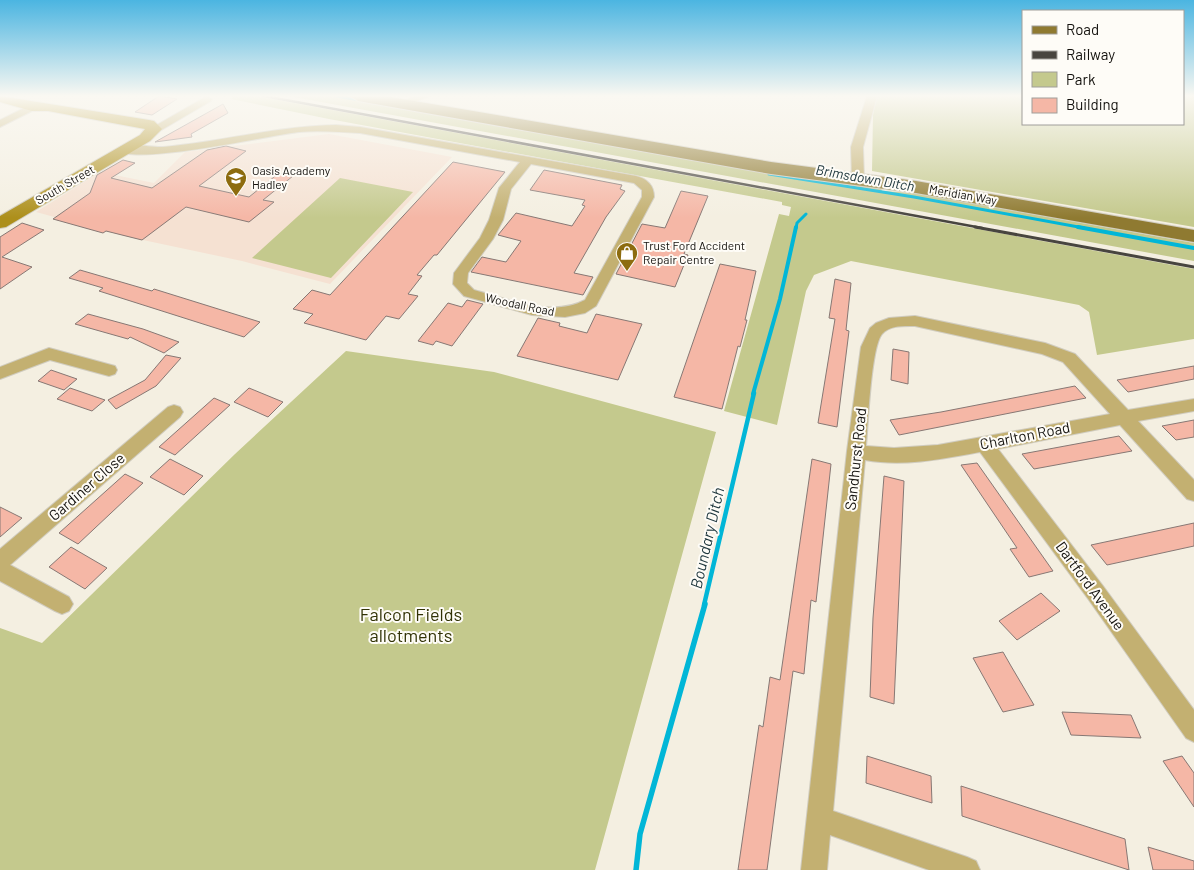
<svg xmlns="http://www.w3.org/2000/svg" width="1194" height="870" font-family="Barlow,sans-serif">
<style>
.education{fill:#f5e1d2}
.green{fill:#c4c98d}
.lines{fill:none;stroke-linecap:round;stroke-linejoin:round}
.stream-far3{stroke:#01b6d7;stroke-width:3}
.stream-far2{stroke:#01b6d7;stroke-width:4}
.stream-far1{stroke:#01b6d7;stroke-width:4.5}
.stream{stroke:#01b6d7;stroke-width:5.5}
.building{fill:#f5b7a6;stroke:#877874}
.street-casing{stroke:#d0ccbf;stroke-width:2}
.secondary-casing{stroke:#d0ccbf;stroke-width:2}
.primary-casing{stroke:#d0ccbf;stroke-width:2}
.street{fill:#c3b071;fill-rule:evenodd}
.secondary{fill:#ad8f1b;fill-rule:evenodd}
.primary{fill:#8f7a31;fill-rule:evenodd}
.rail-far1{stroke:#48453f;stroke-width:2.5}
.rail{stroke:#48453f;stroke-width:3}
.labels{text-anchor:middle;stroke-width:4;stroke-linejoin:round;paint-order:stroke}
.far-poi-label{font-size:12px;fill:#14120e;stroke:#fefcf7;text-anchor:start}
.far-street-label{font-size:12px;fill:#14120e;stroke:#fefcf7}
.far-water-label{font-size:14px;font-style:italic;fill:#20383e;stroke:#fefcf7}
.street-label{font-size:15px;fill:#14120e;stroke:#fefcf7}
.water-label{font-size:16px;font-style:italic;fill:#20383e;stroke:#fefcf7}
.near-park-label{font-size:18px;fill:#313205;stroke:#fefcf7}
</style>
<rect width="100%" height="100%" fill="#f4efe1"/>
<path class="education" d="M329,134L452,157L330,284L242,261L124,236L36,212L100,172L154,183L185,152Z"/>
<path class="green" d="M234,96H256L1194,269V339L1097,355L1089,312L1079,305L851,261L814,275L806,291L777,425L724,411L779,214L789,216L791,207L782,205V202L329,119L231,99Z
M288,96H344L494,123L492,125L531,132L533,129L800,178L881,188L882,191L914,193L1194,243V261Z
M877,96H1023V124H1183V96H1194V227L872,171L873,115Z
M340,178L413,192L331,278L252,258Z
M346,351L494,372L716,432L595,870H0V628L42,643L235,454Z"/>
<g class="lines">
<path class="stream-far3" d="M337,96L360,100
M769,174L914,197L1084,228
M796,228L797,223L806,214"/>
<path class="stream-far2" d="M1078,227L1194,248
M753,394L780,299L796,227"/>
<path class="stream-far1" d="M704,605L754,393"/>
<path class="stream" d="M636,870L640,834L705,604"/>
</g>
<path class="building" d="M159,96L177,99L152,115L135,112Z
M223,104L228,113L191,134L192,137L155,142Z
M226,146L246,151L199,186L249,197L279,173L293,176L263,200L274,202L249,222L186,207L142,240L106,231L103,233L53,219L90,193L97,175L123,160L135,163L111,178L152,188L207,150Z
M453,162L505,172L437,255H434L417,275L422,276L408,294L418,296L399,319L386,316L366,340L304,323L313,314L293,309L312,290L330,295Z
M544,170L622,185L620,189L625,191L606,217L574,273L593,277L583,295L471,272L482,257L506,262L521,241L498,235L516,213L572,226L585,206L582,205L585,200L530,190Z
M681,191L708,196L684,254L688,255L675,287L616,274L642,224L665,228Z
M22,223L44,230L2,257L32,267L0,289V237Z
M720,264L756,271L745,320H747L740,347L738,346L722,409L674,397Z
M80,270L152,291L154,289L260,322L244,337L99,291L103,288L69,278Z
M835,279L851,283L846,330L849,331L837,427L818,423L835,319L829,318Z
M467,300L483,304L452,346L436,341L433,345L418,341L448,303L462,307Z
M88,314L143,329L179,342L164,353L130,337L128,339L75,324Z
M596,314L642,324L618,380L517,356L538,318L560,323L559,326L587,333Z
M893,349L909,352L908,384L891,380Z
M166,355L181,358L156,386L116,409L108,400L145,380Z
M1194,366V379L1128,392L1117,380Z
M51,370L77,379L64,390L38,381Z
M1075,386L1086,398L899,435L890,420L941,412Z
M70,388L105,400L92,411L57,399Z
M249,388L283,402L268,417L234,402Z
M214,398L230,405L175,455L159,447Z
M1194,420V437L1176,440L1162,426Z
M1119,436L1132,451L1034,469L1022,454Z
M170,459L203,476L184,495L150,477Z
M812,459L831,464L816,602L811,600L804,674L793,671L767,870H738L759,725L763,727L770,677L780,680Z
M977,463L1053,571L1029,577L1010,549L1017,548L961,465Z
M125,474L143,483L78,544L59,533Z
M884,476L904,481L894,704L870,697L873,618Z
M0,507L22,518L0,537Z
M1194,523V546L1107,565L1091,545Z
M71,547L107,568L85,589L49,567Z
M1041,593L1060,611L1017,640L999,621Z
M1003,652L1011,666L1034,705L1003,712L973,658Z
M1062,712L1131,715L1141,738L1071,735Z
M867,756L931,776L932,803L866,783Z
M1182,756L1194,773V807L1163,761Z
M961,786L1125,839L1129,870L962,816Z
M1148,847L1194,861V870H1153Z"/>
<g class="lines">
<g class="street-casing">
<path id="street" d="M207,96L212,99L211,101L158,132L154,133L148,130Z
M415,96H430L409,104L404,101Z
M867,96H877L863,147L864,180L858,184L852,180L851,147Z
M32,104L37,107L36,109L0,127V120Z
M336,125L360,127L636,176C647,179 654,185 654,197L596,306L585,313L565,317L532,315L464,296L453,284L454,273L480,238L489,220L499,188L520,162L360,133C340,132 319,130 299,132C271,135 134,166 118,150C127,141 151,148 163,147C221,142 277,126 336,125ZM531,164L634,183L642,190V197L585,300C552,318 508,299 474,290L467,283L468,273L493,239L503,220L511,189Z
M915,316L1045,343L1075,354L1128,410L1194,399V411L1138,421L1194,480V501L1187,499L1120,425L998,449L1103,586L1194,710V742L1186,738L1089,600L980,452C943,459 903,467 865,460L833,811L967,857L976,861L980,870H929L830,835L827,870H801L847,451L861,347L870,328L876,323L889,318ZM915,326L1042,354L1063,362L1110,414L938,445L894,448L866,446C868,425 871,347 882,334C890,325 904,326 915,326Z
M49,348L115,366L117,370L115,374L109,376L50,360L0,379V367Z
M174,405L180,407L183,412L180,417L10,565L69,597L73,604L69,611L62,614L55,611L0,581V549L168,407Z"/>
</g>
<g class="secondary-casing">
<path id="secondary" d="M0,96L149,120L154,121L162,129L150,141L6,227L0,228V216L140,135L145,129L48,111H32L0,102Z"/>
</g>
<g class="primary-casing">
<path id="primary" d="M350,96H385L771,162L916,181L1194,230V242L916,193L771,174L358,101Z"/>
</g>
<use href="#street" class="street"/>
<use href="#secondary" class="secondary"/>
<use href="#primary" class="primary"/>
<path class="rail-far1" d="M264,96L982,228"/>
<path class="rail" d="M975,227L1194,267"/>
</g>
<linearGradient id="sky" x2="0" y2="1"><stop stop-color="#4bb5e1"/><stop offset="0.44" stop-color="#faf8f2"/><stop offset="1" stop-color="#faf8f2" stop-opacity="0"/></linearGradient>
<rect width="1194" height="218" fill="url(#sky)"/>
<defs>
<g id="school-pin" transform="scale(1.125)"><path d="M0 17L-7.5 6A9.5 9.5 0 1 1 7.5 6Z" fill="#8d6c0f" stroke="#fefcf7"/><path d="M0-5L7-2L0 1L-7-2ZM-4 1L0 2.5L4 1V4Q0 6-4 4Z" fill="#fff"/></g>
<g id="shop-pin" transform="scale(1.125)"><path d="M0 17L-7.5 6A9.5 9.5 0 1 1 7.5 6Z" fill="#8d6c0f" stroke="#fefcf7"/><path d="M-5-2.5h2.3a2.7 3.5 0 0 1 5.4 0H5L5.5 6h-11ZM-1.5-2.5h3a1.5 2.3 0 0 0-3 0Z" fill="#fff"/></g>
</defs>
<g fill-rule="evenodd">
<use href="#school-pin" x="236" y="178"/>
<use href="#shop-pin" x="627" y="253"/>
</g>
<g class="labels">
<g class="far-poi-label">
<text x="252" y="175">Oasis Academy<tspan x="252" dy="14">Hadley</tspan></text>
<text x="643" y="250">Trust Ford Accident<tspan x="643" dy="14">Repair Centre</tspan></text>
</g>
<g class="far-street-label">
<text transform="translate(65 185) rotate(-30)" y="4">South Street</text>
<text transform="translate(963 195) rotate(10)" y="4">Meridian Way</text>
<text transform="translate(520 305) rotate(12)" y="4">Woodall Road</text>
</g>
<g class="far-water-label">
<text transform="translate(865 178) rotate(10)" y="5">Brimsdown Ditch</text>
</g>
<g class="street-label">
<text transform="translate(1025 436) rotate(-11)" y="5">Charlton Road</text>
<text transform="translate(856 459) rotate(-84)" y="5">Sandhurst Road</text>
<text transform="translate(87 487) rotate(-41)" y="5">Gardiner Close</text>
<text transform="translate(1090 586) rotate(54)" y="5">Dartford Avenue</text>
</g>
<g class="water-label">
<text transform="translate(707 538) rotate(-77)" y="6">Boundary Ditch</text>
</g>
<g class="near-park-label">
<text x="411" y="621">Falcon Fields<tspan x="411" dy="21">allotments</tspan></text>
</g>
</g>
<rect x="1022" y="10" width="162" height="115" fill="#fefcf7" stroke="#a09e9a"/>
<rect x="1032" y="26" width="25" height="8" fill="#8f7a31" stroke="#a09e9a"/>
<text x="1066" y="35" font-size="15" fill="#14120e">Road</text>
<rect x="1032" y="51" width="25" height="8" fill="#48453f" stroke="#a09e9a"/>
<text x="1066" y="60" font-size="15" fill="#14120e">Railway</text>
<rect x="1032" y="72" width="25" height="15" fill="#c4c98d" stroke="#a09e9a"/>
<text x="1066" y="85" font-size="15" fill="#14120e">Park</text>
<rect x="1032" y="98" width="25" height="15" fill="#f5b7a6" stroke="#a09e9a"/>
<text x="1066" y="110" font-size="15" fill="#14120e">Building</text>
</svg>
